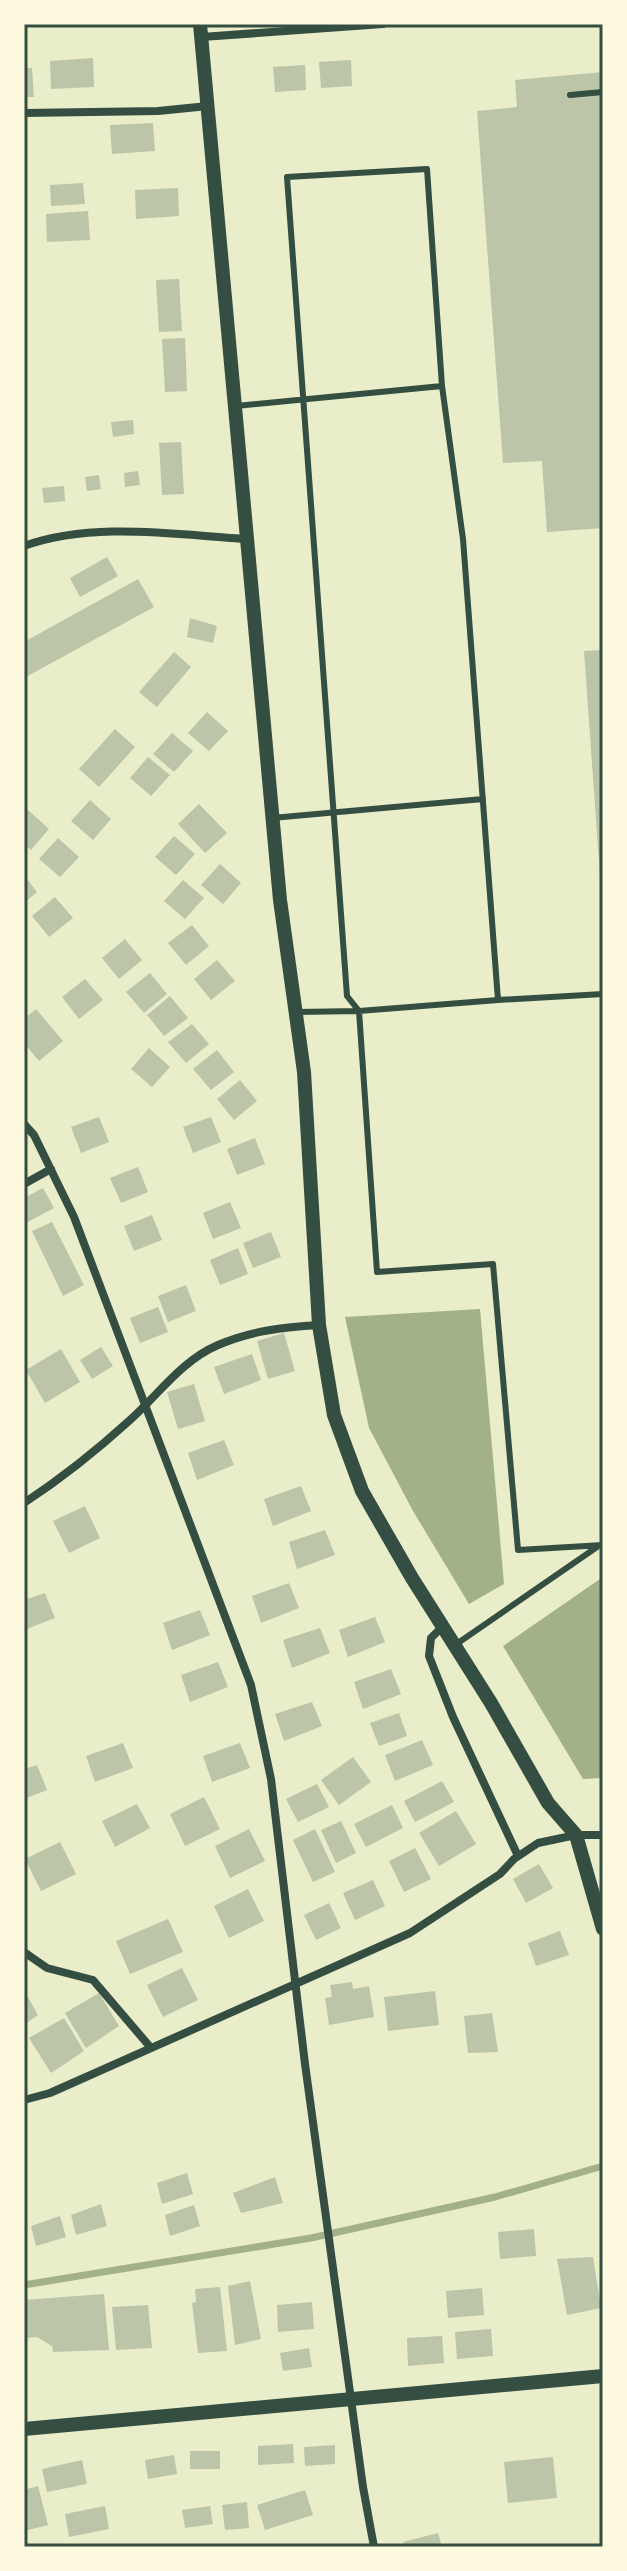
<svg xmlns="http://www.w3.org/2000/svg" width="627" height="2571" font-family="Commissioner,sans-serif">
<style>
.water{fill:#a3b18a}
.lines{fill:none;stroke-linecap:round;stroke-linejoin:round}
.stream{stroke:#a3b18a;stroke-width:7}
.building{fill:#bcc5a7}
.service{stroke:#344e41;stroke-width:6}
.minor{stroke:#344e41;stroke-width:8}
.tertiary{stroke:#344e41;stroke-width:14}
.neatline{fill:none;stroke:#344e41;stroke-width:3}
</style>
<rect width="100%" height="100%" fill="#e9edc9"/>
<path class="water" d="M480,1309L504,1584L469,1604L413,1511L369,1428L345,1317Z
M603,1577V1778L583,1779L503,1646Z"/>
<g class="lines">
<path class="stream" d="M24,2285L311,2238L495,2197L603,2166"/>
</g>
<path class="building" d="M93,58L94,87L51,89L50,61Z
M351,60L352,86L321,88L319,62Z
M305,65L306,90L275,92L273,67Z
M24,68H32L34,97H24Z
M603,72V528L547,532L542,461L503,463L477,111L517,107L515,80Z
M153,123L155,151L112,154L110,125Z
M83,183L85,204L51,206L50,185Z
M178,188L179,216L136,219L135,190Z
M88,211L90,240L47,242L46,214Z
M179,279L182,331L159,332L156,280Z
M185,338L187,391L165,392L162,339Z
M133,420L134,434L113,437L111,422Z
M181,442L184,494L162,495L159,443Z
M138,471L140,485L125,487L124,473Z
M99,475L101,489L87,491L85,477Z
M64,486L65,501L44,503L42,488Z
M107,557L118,576L80,597L70,578Z
M138,579L154,607L24,678V642Z
M190,618L217,626L213,643L187,637Z
M603,650V890H601L584,651Z
M174,652L191,667L157,707L139,692Z
M207,712L228,731L209,751L188,733Z
M115,729L135,747L99,787L79,769Z
M172,733L193,751L174,772L153,754Z
M148,757L170,775L151,796L130,778Z
M90,800L111,819L93,840L71,821Z
M199,804L227,833L205,853L178,824Z
M28,810L49,829L31,850L24,844V815Z
M174,836L195,854L176,875L155,857Z
M58,838L79,857L60,877L39,859Z
M220,864L241,883L223,904L201,885Z
M24,875L37,892L24,903Z
M183,880L204,898L185,919L164,901Z
M55,897L73,918L49,937L32,916Z
M192,925L209,946L186,965L168,943Z
M125,939L142,960L119,979L102,958Z
M217,960L235,981L211,1000L194,979Z
M150,973L167,994L144,1013L126,992Z
M85,979L103,1000L79,1019L62,997Z
M170,996L188,1018L164,1036L147,1015Z
M36,1009L63,1041L39,1061L24,1043V1019Z
M192,1024L209,1044L186,1063L168,1042Z
M149,1048L170,1067L152,1087L131,1069Z
M217,1050L234,1072L211,1090L193,1069Z
M240,1080L257,1101L234,1120L217,1099Z
M99,1117L109,1142L81,1153L71,1127Z
M211,1117L221,1142L193,1153L183,1127Z
M255,1138L265,1164L237,1175L227,1149Z
M138,1167L148,1192L121,1203L110,1178Z
M43,1188L54,1208L24,1224V1198Z
M230,1202L241,1228L213,1239L203,1213Z
M152,1215L162,1240L134,1251L124,1226Z
M52,1222L84,1285L63,1296L32,1231Z
M271,1232L281,1257L253,1268L243,1243Z
M238,1248L248,1274L220,1285L210,1260Z
M186,1285L196,1311L168,1322L158,1296Z
M158,1307L168,1332L140,1343L130,1318Z
M284,1333L295,1371L268,1379L257,1341Z
M101,1347L113,1366L92,1379L80,1360Z
M61,1349L80,1382L45,1403L26,1370Z
M252,1354L261,1380L224,1394L214,1367Z
M194,1384L205,1421L178,1429L167,1392Z
M224,1440L234,1465L197,1480L188,1453Z
M301,1486L311,1511L273,1526L264,1499Z
M85,1506L100,1538L69,1553L53,1521Z
M325,1530L335,1555L297,1569L289,1542Z
M289,1583L299,1608L261,1623L252,1596Z
M45,1593L55,1618L24,1630V1600Z
M200,1610L210,1635L172,1650L163,1623Z
M375,1617L385,1642L348,1657L339,1630Z
M320,1628L330,1653L292,1668L283,1640Z
M218,1662L228,1687L190,1702L181,1675Z
M391,1669L401,1694L363,1709L354,1682Z
M312,1702L322,1726L284,1741L275,1714Z
M399,1713L407,1736L379,1746L370,1723Z
M422,1740L433,1765L395,1781L385,1755Z
M123,1743L133,1768L95,1782L86,1756Z
M240,1743L250,1768L212,1782L203,1756Z
M353,1757L371,1782L339,1805L321,1780Z
M37,1765L47,1790L24,1799V1769Z
M442,1781L454,1802L415,1822L404,1801Z
M317,1784L329,1807L298,1822L286,1799Z
M204,1797L220,1829L185,1846L170,1814Z
M137,1804L150,1828L115,1847L102,1821Z
M392,1805L403,1828L366,1847L354,1824Z
M456,1811L476,1844L439,1866L419,1833Z
M341,1821L356,1853L336,1863L321,1830Z
M249,1829L265,1861L230,1878L215,1846Z
M315,1829L335,1872L313,1882L293,1840Z
M60,1842L76,1874L41,1891L25,1859Z
M415,1848L431,1879L404,1892L389,1861Z
M539,1864L553,1888L526,1903L513,1879Z
M373,1880L385,1906L355,1920L343,1893Z
M248,1889L264,1921L229,1938L214,1906Z
M329,1903L341,1928L316,1940L304,1915Z
M168,1919L183,1952L130,1974L116,1941Z
M560,1931L569,1955L536,1966L528,1943Z
M182,1968L198,2000L163,2017L147,1985Z
M352,1982L353,1989L369,1986L374,2017L329,2025L325,1998L332,1997L330,1985Z
M24,1990L38,2015L24,2025Z
M435,1991L439,2025L388,2031L384,1997Z
M99,1993L119,2026L86,2048L65,2013Z
M492,2013L498,2052L468,2053L464,2016Z
M64,2018L84,2051L51,2073L29,2038Z
M187,2173L193,2194L162,2204L157,2183Z
M275,2177L283,2203L241,2213L233,2193Z
M101,2204L107,2226L76,2235L71,2215Z
M194,2205L200,2226L170,2236L165,2215Z
M60,2216L66,2237L36,2246L31,2226Z
M534,2229L536,2256L500,2259L498,2232Z
M593,2257L601,2308L567,2315L557,2259Z
M250,2281L261,2339L235,2345L228,2286Z
M220,2287L227,2351L198,2353L192,2303L196,2302L195,2289Z
M482,2288L484,2315L448,2318L446,2291Z
M104,2294L109,2350L53,2352L52,2346L37,2337L24,2338V2300Z
M312,2302L314,2329L278,2332L277,2305Z
M148,2305L152,2348L116,2350L112,2307Z
M491,2329L493,2356L457,2359L455,2332Z
M442,2336L444,2363L408,2366L407,2338Z
M309,2348L312,2367L283,2371L280,2353Z
M293,2444L294,2463L258,2465V2446Z
M335,2445V2464L305,2466L304,2447Z
M190,2451H220V2469H190Z
M174,2455L177,2474L148,2479L145,2460Z
M553,2457L557,2498L508,2503L504,2462Z
M82,2460L87,2484L47,2492L42,2469Z
M38,2486L48,2525L24,2531V2490Z
M305,2490L313,2515L265,2530L257,2505Z
M247,2502L249,2528L225,2530L222,2505Z
M105,2506L109,2529L69,2537L65,2514Z
M210,2506L213,2524L185,2528L182,2510Z
M438,2533L442,2547H404L403,2542Z"/>
<g class="lines">
<path class="service" d="M570,95L603,92
M442,386L427,169L287,177L347,996L359,1011L377,1272L493,1264L518,1550L603,1545
M236,406L442,386L463,539L498,1000L603,994
M272,818L483,799
M296,1012L359,1011L498,1000
M455,1645L597,1547"/>
<path class="minor" d="M202,37L383,24
M24,113L158,111L208,106
M24,546C94,521 176,535 248,539
M24,1124L34,1135L74,1217L251,1685L271,1779L305,2064L363,2487L374,2547
M24,1184L51,1169
M24,1503C62,1478 96,1451 130,1420C159,1394 181,1361 218,1345C250,1331 284,1327 319,1325
M443,1626L431,1638L429,1656L453,1717L518,1856
M24,1952L47,1968L93,1980L151,2048
M24,2100L50,2093L410,1933L500,1874L514,1859L538,1843L576,1835H603"/>
<path class="tertiary" d="M200,24L280,900L304,1072L319,1325L334,1415L362,1491L412,1578L491,1703L548,1803L576,1835L603,1929
M24,2429L603,2376"/>
</g>
<rect width="627" height="2571" fill="none" stroke="#fefae0" stroke-width="52"/>
<rect x="26" y="26" width="575" height="2519" class="neatline"/>
</svg>
